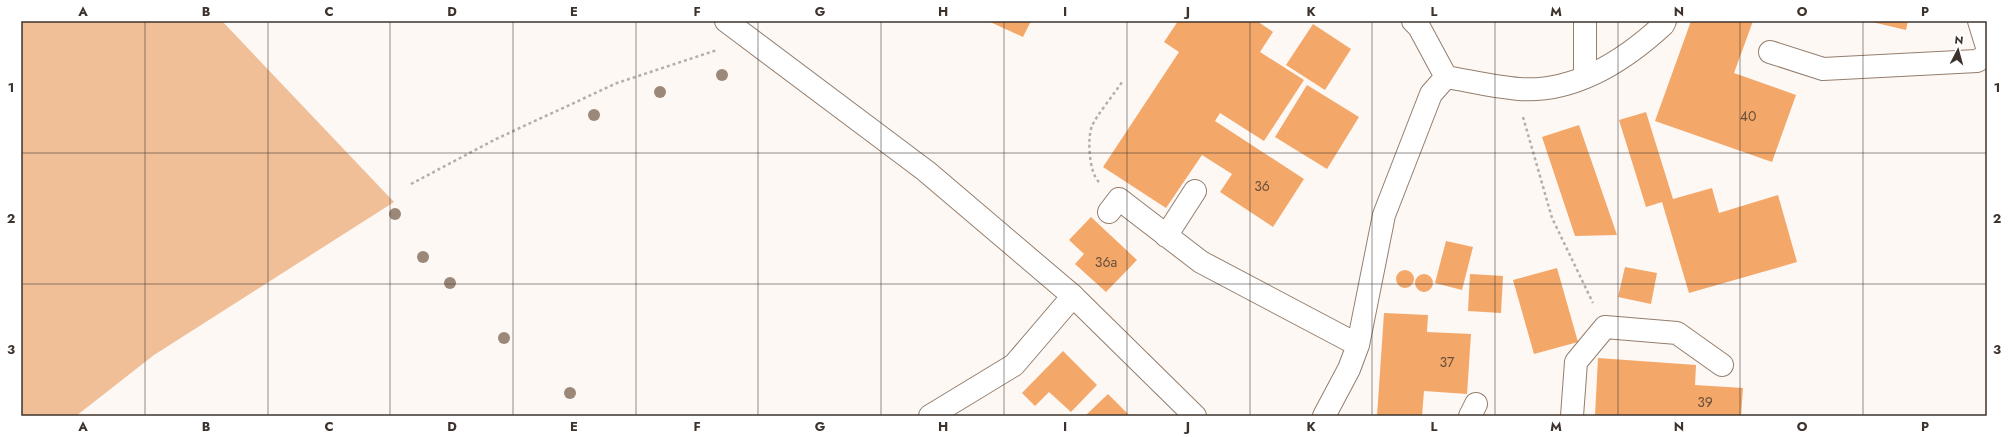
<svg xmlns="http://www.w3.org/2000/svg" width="2008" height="437" font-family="Jost,sans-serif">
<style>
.green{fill:#f0bf98}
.building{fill:#f3a769}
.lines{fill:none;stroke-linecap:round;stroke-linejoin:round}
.minor-casing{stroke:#947e6d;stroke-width:24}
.major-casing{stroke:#947e6d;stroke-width:24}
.path{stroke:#b5aea9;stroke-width:2.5;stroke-dasharray:3 3;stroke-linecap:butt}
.minor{stroke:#fff;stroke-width:22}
.major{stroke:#fff;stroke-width:22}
.tree{fill:#9c8878}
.grid{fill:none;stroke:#3d332c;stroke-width:1;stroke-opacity:0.55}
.labels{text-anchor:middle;stroke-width:3;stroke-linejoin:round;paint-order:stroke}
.number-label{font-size:14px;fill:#6a503b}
.neatline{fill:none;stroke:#3d332c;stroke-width:1.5}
.grid-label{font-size:13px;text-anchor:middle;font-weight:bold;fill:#3d332c}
</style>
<rect width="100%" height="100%" fill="#fdf8f4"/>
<path class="green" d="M21,21H222L394,202L154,355L76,416H21Z"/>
<path class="building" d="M988,21H1031L1023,37Z
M1178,21H1257L1273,32L1260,52L1304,80L1264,141L1220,113L1215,121L1304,179L1273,227L1220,192L1232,174L1202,155L1166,208L1103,167L1179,52L1164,42Z
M1691,21H1753L1734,73L1796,95L1772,162L1655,121Z
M1868,21H1908L1906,30Z
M1313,24L1351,49L1325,90L1286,65Z
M1307,85L1359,117L1327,169L1275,137Z
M1646,112L1673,199L1712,188L1719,213L1778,195L1797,262L1689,293L1662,202L1646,207L1619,120Z
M1579,125L1617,235L1575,236L1542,137Z
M1091,217L1137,260L1106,292L1075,264L1084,254L1069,240Z
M1446,241L1473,247L1462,290L1435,283Z
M1625,267L1657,273L1651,304L1618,297Z
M1557,268L1578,342L1534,354L1513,280Z
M1396 279a9 9 0 1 1 18 0a9 9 0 1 1-18 0Z
M1470,274L1503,276L1501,313L1468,311Z
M1415 283a9 9 0 1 1 18 0a9 9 0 1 1-18 0Z
M1384,313L1428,315L1427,332L1471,334L1467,394L1424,391L1422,416H1377Z
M1063,351L1097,385L1071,412L1049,392L1035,406L1022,393Z
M1598,358L1696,365L1695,385L1743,388L1741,416H1595Z
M1108,394L1130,416H1085Z"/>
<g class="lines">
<g class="minor-casing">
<path id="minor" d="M1413,21L1419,27L1446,77C1470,81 1494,87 1519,89C1574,93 1624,61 1663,25L1665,21
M1585,21V71L1587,76
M1979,21L1987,47
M1770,52L1823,69L1977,61L1987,55
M1109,212L1119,199L1201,262L1358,345
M1166,236L1195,191
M930,416L1014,365L1073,296
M1324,416L1349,369L1358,345L1384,215L1431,94L1446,77
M1470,416L1476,404
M1572,416L1576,362L1605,327L1677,333L1722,365"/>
</g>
<g class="major-casing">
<path id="major" d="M726,21L926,171L1073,296L1195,416"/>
</g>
<path class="path" d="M1523,117L1552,218L1593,303
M1099,182C1089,173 1087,138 1092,126C1096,116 1115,93 1122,82
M411,184L496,139L617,83L717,50"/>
<use href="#minor" class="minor"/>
<use href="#major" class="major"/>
</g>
<g class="tree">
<circle cx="722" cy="75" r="6"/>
<circle cx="660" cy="92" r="6"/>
<circle cx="594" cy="115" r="6"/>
<circle cx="395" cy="214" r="6"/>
<circle cx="423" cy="257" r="6"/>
<circle cx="450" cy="283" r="6"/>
<circle cx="504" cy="338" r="6"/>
<circle cx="570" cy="393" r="6"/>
</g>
<path class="grid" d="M145,21V416M268,21V416M390,21V416M513,21V416M636,21V416M758,21V416M881,21V416M1004,21V416M1127,21V416M1250,21V416M1372,21V416M1495,21V416M1618,21V416M1740,21V416M1863,21V416M21,153H1987M21,284H1987"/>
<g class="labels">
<g class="number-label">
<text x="1748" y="121">40</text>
<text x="1262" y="191">36</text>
<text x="1106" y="267">36a</text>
<text x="1447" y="367">37</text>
<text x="1705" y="407">39</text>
</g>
</g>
<rect width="2008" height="437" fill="none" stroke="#ffffff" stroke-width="44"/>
<g transform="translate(1958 50) rotate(6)" stroke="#ffffff" stroke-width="3" paint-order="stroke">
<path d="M0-3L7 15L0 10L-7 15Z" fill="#3d332c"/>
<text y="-6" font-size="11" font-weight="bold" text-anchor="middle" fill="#3d332c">N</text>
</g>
<rect x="22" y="22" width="1964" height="393" class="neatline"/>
<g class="grid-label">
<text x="83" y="16">A</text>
<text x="206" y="16">B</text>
<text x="329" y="16">C</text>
<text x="452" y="16">D</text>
<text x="574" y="16">E</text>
<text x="697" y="16">F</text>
<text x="820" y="16">G</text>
<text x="943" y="16">H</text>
<text x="1065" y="16">I</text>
<text x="1188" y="16">J</text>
<text x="1311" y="16">K</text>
<text x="1434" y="16">L</text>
<text x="1556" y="16">M</text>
<text x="1679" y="16">N</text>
<text x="1802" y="16">O</text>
<text x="1925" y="16">P</text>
<text x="11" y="92">1</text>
<text x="1997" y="92">1</text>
<text x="11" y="223">2</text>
<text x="1997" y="223">2</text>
<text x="11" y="354">3</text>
<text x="1997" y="354">3</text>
<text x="83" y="431">A</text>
<text x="206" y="431">B</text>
<text x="329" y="431">C</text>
<text x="452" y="431">D</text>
<text x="574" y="431">E</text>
<text x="697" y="431">F</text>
<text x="820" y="431">G</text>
<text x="943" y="431">H</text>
<text x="1065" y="431">I</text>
<text x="1188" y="431">J</text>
<text x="1311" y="431">K</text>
<text x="1434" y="431">L</text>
<text x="1556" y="431">M</text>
<text x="1679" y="431">N</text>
<text x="1802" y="431">O</text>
<text x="1925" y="431">P</text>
</g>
</svg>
